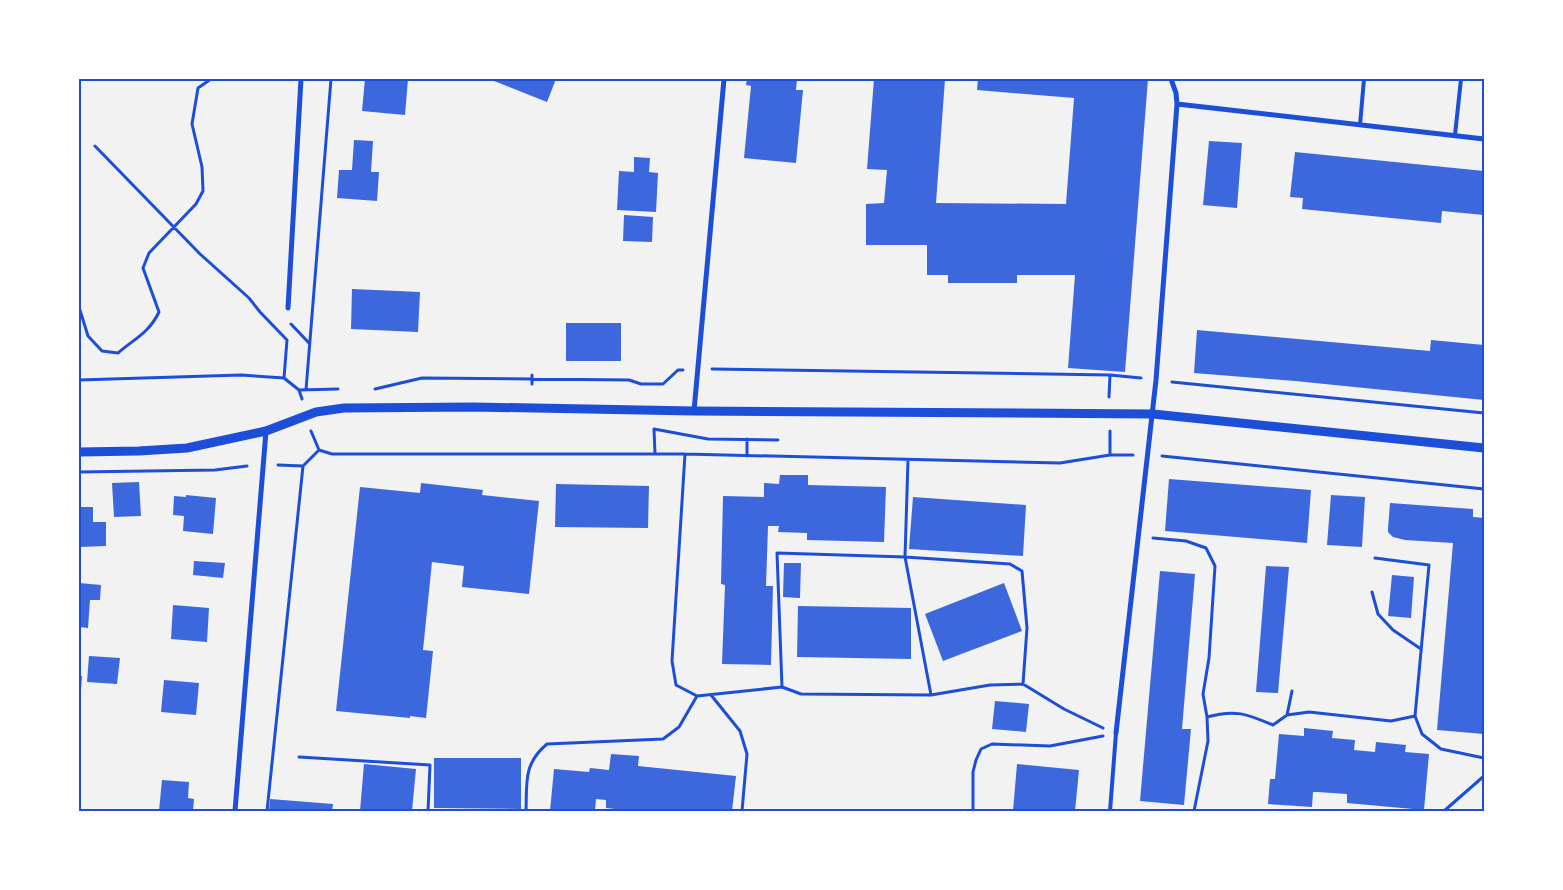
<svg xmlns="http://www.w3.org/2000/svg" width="1563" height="890" font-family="Rubik,sans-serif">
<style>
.building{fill:#3d67dc}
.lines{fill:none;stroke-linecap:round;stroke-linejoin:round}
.path{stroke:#1d4ed8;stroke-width:3}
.service{stroke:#1d4ed8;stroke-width:4}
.minor{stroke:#1d4ed8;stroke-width:5}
.tertiary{stroke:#1d4ed8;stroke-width:9}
.neatline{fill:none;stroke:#1d4ed8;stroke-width:2}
</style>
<rect width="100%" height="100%" fill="#f2f2f2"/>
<path class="building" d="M365,79H408L405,115L362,111Z
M489,79H556L547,102Z
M747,79H797L796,90H803L796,163L744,158L751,86L746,85Z
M874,79H945L936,203L1066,204L1074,98L977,90L978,79H1148L1125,372L1068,368L1075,275H1017V283H948V275H927V245H866V204L884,203L887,170L867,169Z
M354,140L373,141L371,172H379L377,201L337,198L339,170H352Z
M1209,141L1242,143L1237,208L1203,205Z
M1295,152L1484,171V215L1442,211L1441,223L1302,209L1303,198L1290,197Z
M634,157L650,158L649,172L658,173L656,212L617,210L619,171L634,172Z
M624,215L653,217L652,242L623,241Z
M352,289L420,292L418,332L351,329Z
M566,323H621V361H566Z
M1197,330L1430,351L1431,340L1484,345V400L1295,381L1194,373Z
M780,475H808V485L886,487L884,542L807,540V533L778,532L779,526H768L766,586H773L771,665L722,664L725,585L721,584L723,496L764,497V483L779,484Z
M1169,479L1311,490L1307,543L1165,531Z
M139,482L141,516L114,517L112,483Z
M421,483L483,490L482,495L539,501L529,594L462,587L464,566L432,562L423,650L433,651L426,718L410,716V718L336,711L360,487L420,493Z
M556,484L649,486L648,528L555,527Z
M186,495L216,498L213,534L183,531L184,516L173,515L174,496L186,497Z
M1331,495L1365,497L1362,547L1327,545Z
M913,497L1026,505L1023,556L909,549Z
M1390,503L1473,509V517L1484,518V734L1437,730L1453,543L1405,540L1393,537L1388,532V529Z
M79,507H93V522H106V546L79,547Z
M194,561L225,563L223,578L193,575Z
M784,563H801L800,598L783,597Z
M1266,566L1289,567L1278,693L1256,692Z
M1160,571L1195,574L1182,729H1191L1184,805L1140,801Z
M1392,575L1414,577L1411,618L1388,616Z
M79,583L101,585L100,600H90L88,628L79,627Z
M1004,583L1022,631L943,661L925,614Z
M173,605L209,608L207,642L171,639Z
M798,606L911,608V659L797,657Z
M89,656L120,658L117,684L87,682Z
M79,676H82L80,704H79Z
M164,680L199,683L196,715L161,712Z
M995,701L1029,704L1026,732L992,729Z
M1304,728L1333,731L1332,738L1355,740L1354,750L1375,752L1376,742L1406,745L1405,752L1429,754L1424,810L1347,803V794L1317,792H1313L1312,807L1268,804L1270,779H1275L1279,734L1304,736Z
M611,754L639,756L638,766L736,776L732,811H634L606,808V800L596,799L595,811H550L554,769L589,772L590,768L609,770Z
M434,758H521V809L434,808Z
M364,764L416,769L412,811H360Z
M1017,764L1079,770L1075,811H1013Z
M162,780L189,782L188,798L194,799L193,811H159Z
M270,799L333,804L332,811H269Z"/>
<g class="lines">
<path class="path" d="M95,146L200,254L249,298L260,312L287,340L284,378
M79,307L88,336L102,351L118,353C134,339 149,333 159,312L143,268L149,253L196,204L203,191L202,167L192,124L198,88L211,79
M291,324L309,343
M712,369L1110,375L1141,378
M79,380L241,375L284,378L299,390L302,399
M1172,382L1484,413
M532,384V375
M375,389L422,378L629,380L641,384H663L678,370H683
M299,390L338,389
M306,390L331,79
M1109,397L1110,375
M311,431L319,450L332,454H685L1060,463L1110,455H1133
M1110,431V455
M747,439V456
M655,454L654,429L708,439L778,440
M685,454L672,661L676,685L697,696L782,687L801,694L931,695
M1162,456L1484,489
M908,460L905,557L931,695L990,685L1023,684L1064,709L1103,728
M278,465L303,466L319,450
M79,472L215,470L247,466
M1153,538L1186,541L1206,548L1215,566L1209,658L1203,694L1207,717L1208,741L1194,811
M1375,558L1429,565L1415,716L1422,734L1441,749L1484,758
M1372,592L1378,614L1393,630L1421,649
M782,687L777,553L905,557L1010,564L1022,571L1027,628L1023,684
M711,695L740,731L747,754L742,811
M1287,715L1292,691
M1207,717C1235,709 1247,714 1273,725L1287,715L1309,712L1391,721L1415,716
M299,757L430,765L428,811
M267,811L303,466
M526,811C527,783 523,764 547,744L663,739L679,727L697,696
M973,811V772L976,760L981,749L992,744L1050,746L1103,736
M1444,811L1484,776"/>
<path class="service" d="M1360,125L1364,79
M1455,135L1461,79
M1110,811L1116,733"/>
<path class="minor" d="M1177,104L1484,139
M288,308L301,79
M694,411L724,79
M1116,733L1156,380L1177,104L1176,93L1171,79
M235,811L266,431"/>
<path class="tertiary" d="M79,452L139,451L187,448L266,431L316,412L344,408L474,407L694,411L1153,414L1484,448"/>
</g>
<rect width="1563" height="890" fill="none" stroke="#ffffff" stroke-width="160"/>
<rect x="80" y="80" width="1403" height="730" class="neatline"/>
</svg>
